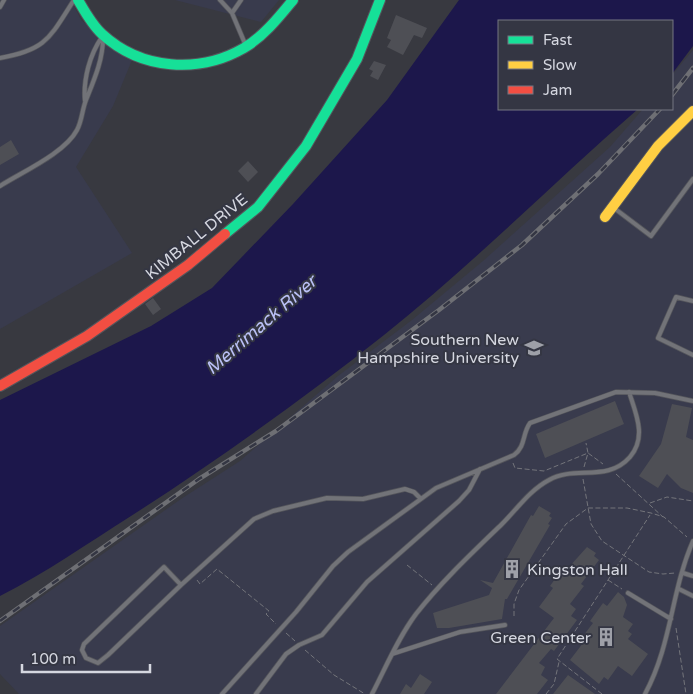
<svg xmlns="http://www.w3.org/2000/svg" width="693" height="694" font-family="'Varela Round',sans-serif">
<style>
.built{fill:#393b4d}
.water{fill:#1c174b}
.building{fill:#4e4f55}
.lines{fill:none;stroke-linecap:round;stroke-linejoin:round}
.lane-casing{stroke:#54555b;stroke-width:5.5}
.fast-casing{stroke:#54555b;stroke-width:12}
.slow-casing{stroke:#54555b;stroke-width:12}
.jam-casing{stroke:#54555b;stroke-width:12}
.path{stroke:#74757b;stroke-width:1;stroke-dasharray:5 2.5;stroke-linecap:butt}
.lane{stroke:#727378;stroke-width:4}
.fast{stroke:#16e098;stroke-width:10}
.slow{stroke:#ffcf43;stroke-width:10}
.jam{stroke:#f24e42;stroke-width:10}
.rail-casing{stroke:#6e6f74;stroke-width:4.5}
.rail{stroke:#343643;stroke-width:2.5;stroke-dasharray:8;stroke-linecap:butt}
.labels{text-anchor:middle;stroke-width:4;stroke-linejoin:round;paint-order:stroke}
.street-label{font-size:16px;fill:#d5d7e0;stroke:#343643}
.poi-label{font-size:16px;fill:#d5d7e0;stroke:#343643;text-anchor:end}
.water-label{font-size:18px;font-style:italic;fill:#bac0f6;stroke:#343643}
</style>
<rect width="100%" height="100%" fill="#383940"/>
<path class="built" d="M0,0H71L81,20L132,60L113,106L76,167L132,253L0,329Z
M175,0H279L261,22Z
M693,50V694H19L0,674V626L181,499L240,461L338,376L412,320L483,261L610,147L643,109H672V75Z"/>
<path class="water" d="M459,0H693V46L672,74V21H499V109H638C553,183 473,264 384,335C303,399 218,460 131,516C88,543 46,573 0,596V400L151,326L212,288L293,204L387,100Z"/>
<path class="building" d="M396,15L427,28L422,38L414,35L403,55L387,47L391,40L387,38Z
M374,61L386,65L378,80L370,76L373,71L369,69Z
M11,140L19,154L0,165V147Z
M248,161L258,172L248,182L238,171Z
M153,298L161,309L153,315L145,304Z
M615,401L624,424L545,458L536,434Z
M672,404L692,408L686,437L693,440V493L681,488L667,474L658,488L639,476L661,444Z
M539,506L551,513L549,516L552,518L548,524L550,525L507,599H505L502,619L449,628H437L433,613L489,595L492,588L480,580L493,583L531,515L533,516Z
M587,547L596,553L594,556L599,560L581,584L584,586L570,604L576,609L571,616L577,620L554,651L551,649L539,663L545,667L541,675L548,680L537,694H496L554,618L539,607L553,588L550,586L565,565L569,567Z
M618,592L624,597L627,605L623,617L633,624L628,631L632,634L628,639L648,654L632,676L618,666L608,680L604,677L599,684L570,660L583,643L580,640L593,623L590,621L603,603L607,606Z
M420,674L432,682L424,694H400L406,684L411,688Z
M568,675L595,694H553Z"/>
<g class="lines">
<g class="lane-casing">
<path id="lane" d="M220,0L232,13L246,46
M0,7L4,0
M232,13L241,0
M0,58C47,50 50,37 74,0
M85,101C83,79 90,54 102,37
M0,186C22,172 65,153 77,130C82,121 82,110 86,100C94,80 103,60 103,38
M614,208L651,236L693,179
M693,301L676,297L658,338L693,355
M683,573L693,576
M181,585L164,567L84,644L82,650L86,658L98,663L108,655L181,585L254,519L273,511L327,498L363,499L405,489L414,492L420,498
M679,589L693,596
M628,593L671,619
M392,654L460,632L505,625
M222,694L296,612L333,566L348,552L436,488L514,455C526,446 522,434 530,423L616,392L655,393L693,401
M256,694L286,654L299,645L322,635L367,582L459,501L469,490L480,469
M372,694C386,667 398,638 416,614C442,581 472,553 502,524C517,509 530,490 549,480C575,465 607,483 630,457C647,437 636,414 629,392
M645,694C672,644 671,591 693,541"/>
</g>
<g class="fast-casing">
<path id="fast" d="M78,0C85,12 92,25 102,34C141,70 199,74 244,48C264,36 279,17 293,0
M225,234L258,207L306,146L357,59L380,0"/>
</g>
<g class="slow-casing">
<path id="slow" d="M605,217L658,146L693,111"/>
</g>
<g class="jam-casing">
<path id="jam" d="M0,386L87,336L188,265L225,234"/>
</g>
<path class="path" d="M513,463L515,468L544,471L588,453L603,464
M584,467L588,453L586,443
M616,474L663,517
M583,479L591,524L602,541L649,572L663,574L675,573
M650,503L667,497L693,501
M407,565L432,585
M197,580L200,584L217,569L269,611L266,614L276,624
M608,580L622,589
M514,616V604L519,590L566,524L588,508H627L651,513L664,517L687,537
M676,628L686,694
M286,633L295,641
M305,650L334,675L365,694
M546,694L554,684L559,662
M602,694L557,659L650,515"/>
<use href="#lane" class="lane"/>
<use href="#fast" class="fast"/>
<use href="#slow" class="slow"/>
<use href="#jam" class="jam"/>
<g class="rail-casing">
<path id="rail" d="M672,95L693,68
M0,621L199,479L276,431L439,310L522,245L598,174L660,109"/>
</g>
<use href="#rail" class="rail"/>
</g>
<defs>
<g id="university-bare" transform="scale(1.5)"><path d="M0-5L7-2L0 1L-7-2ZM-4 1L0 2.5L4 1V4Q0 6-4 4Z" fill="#9ea0a8" stroke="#343643" stroke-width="2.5" paint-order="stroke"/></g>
<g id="building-bare" transform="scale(1.5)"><path d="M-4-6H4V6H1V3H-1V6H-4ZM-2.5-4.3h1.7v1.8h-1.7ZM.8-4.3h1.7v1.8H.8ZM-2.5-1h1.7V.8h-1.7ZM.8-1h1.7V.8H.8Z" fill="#9ea0a8" stroke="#343643" stroke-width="2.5" paint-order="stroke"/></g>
</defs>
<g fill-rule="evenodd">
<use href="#university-bare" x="534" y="348"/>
<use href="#building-bare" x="512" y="569"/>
<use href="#building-bare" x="606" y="637"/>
</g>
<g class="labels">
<g class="street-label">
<text transform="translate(196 236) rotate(-39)" y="6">KIMBALL DRIVE</text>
</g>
<g class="poi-label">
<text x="519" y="345">Southern New<tspan x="519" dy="18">Hampshire University</tspan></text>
<text x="527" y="575" text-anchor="start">Kingston Hall</text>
<text x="591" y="643">Green Center</text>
</g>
<g class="water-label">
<text transform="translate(261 325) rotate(-41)" y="6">Merrimack River</text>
</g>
</g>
<rect x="498" y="20" width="175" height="90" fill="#343643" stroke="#747682"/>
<rect x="508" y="36" width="25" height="8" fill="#16e098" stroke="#747682"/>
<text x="543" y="45" font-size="15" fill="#d5d7e0">Fast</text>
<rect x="508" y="61" width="25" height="8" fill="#ffcf43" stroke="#747682"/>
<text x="543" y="70" font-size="15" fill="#d5d7e0">Slow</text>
<rect x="508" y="86" width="25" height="8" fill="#f24e42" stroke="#747682"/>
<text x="543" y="95" font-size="15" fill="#d5d7e0">Jam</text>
<path d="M22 664v8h128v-8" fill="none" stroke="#d5d7e0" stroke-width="2.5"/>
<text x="30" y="664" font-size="15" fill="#d5d7e0" stroke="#343643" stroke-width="4" paint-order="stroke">100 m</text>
</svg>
